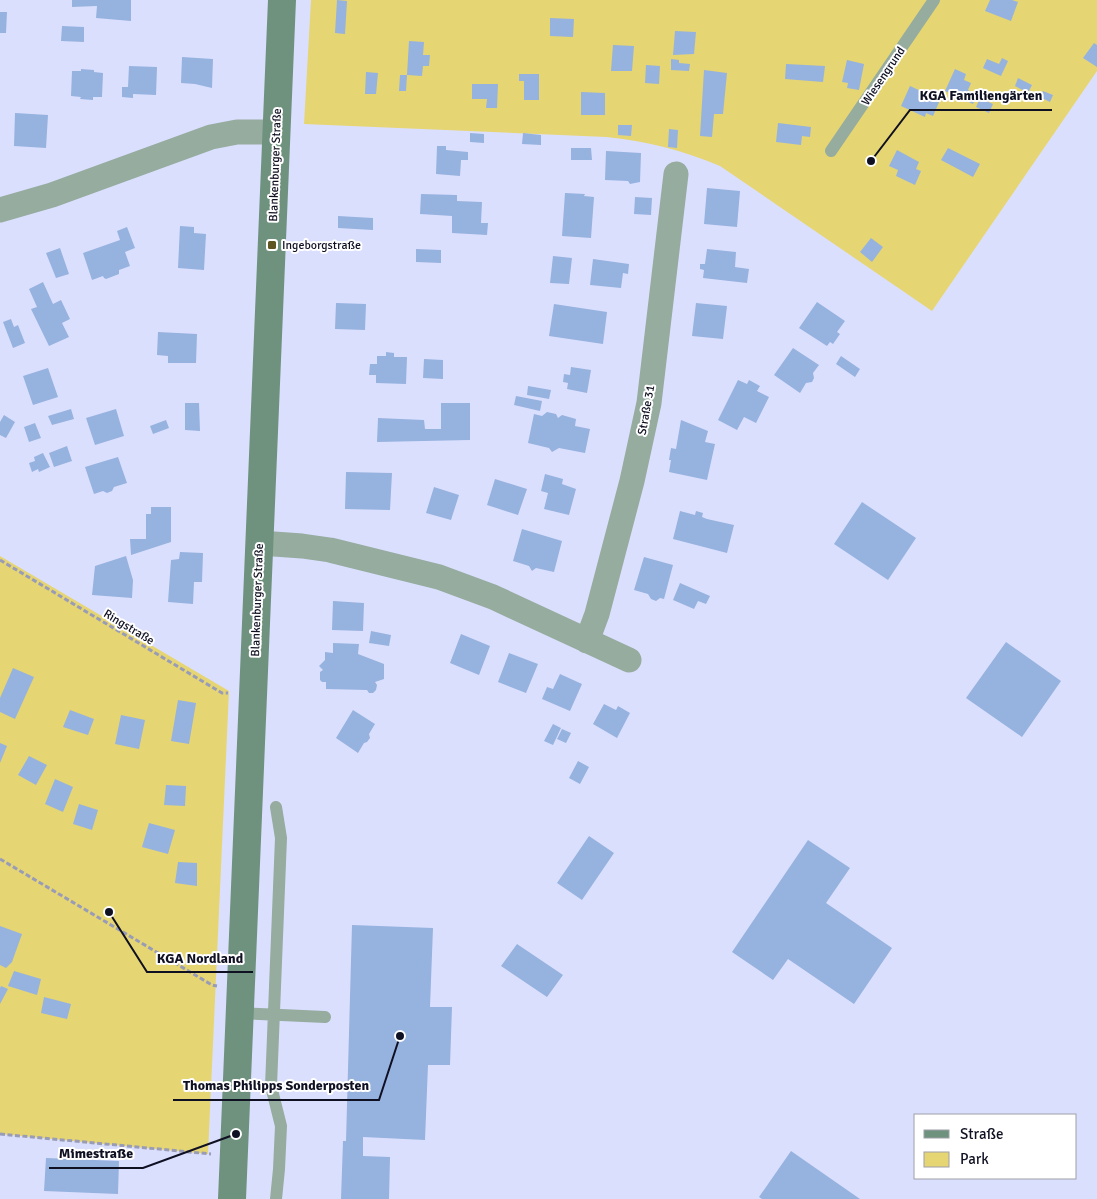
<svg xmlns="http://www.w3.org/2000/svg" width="1097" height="1199" font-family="Signika,sans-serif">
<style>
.green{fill:#e6d573}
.building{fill:#96b2df}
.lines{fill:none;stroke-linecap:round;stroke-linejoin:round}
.path{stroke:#999cb7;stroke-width:3;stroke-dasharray:5 2.5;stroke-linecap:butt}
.service{stroke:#95ac9f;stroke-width:12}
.minor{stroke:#95ac9f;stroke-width:25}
.secondary{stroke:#6f927e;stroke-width:28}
.poi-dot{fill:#5f5622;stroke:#fff;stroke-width:2}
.labels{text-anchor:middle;stroke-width:4;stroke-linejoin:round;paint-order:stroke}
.street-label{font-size:12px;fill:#0f1022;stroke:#fff}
.poi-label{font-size:12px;fill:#0f1022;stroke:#fff;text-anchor:start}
.leader{fill:none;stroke:#0f1022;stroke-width:2}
.callout-dot{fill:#0f1022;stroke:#fff;stroke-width:2}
.callout-label{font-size:14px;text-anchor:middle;font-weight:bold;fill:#0f1022;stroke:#fff;stroke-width:4;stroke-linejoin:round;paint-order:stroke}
</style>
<rect width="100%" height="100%" fill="#dbdffe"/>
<path class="green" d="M311,0H1097V71L932,311L720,166C681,150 647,141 606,137L304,124Z
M0,556L229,691L208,1154L0,1134Z"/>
<path class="building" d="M72,0H131V21L96,18L97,6L72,7Z
M337,0L347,1L345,34L335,33Z
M990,0H1012L1018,2L1011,21L985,11Z
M0,12H7L6,33H0Z
M550,18L574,19L573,37L550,36Z
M62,26L84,27V42L61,41Z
M675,31L696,32L694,54L673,55Z
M409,41L424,42L423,55H430L429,66H423L422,76L407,75L406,91H399L400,75H407Z
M1094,43L1097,45V67L1083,58Z
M613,45L634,46L632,71H611Z
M182,57L213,59L212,88L195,84L181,83Z
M1002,58L1008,61L1001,76L983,68L987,59L999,64Z
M671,59L679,60V63L690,64L689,71L671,70Z
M847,60L864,64L859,90L847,88L848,83L842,82Z
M786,64L825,66L823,82L785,79Z
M646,65L660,66L659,84L645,83Z
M129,66L157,67L156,95L133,94V98L122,97V87H128Z
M81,69L94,70V72L103,73L102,97H93V100L80,99L81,97L71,96L72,71H81Z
M955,69L966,74L964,80L971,83L968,90L977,95L973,104L945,91Z
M704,70L727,73L723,114H714L712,137L700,136Z
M366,72L378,73L376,94H365Z
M519,74H539V100H524V81H519Z
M1018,78L1032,85L1028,93L1015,86Z
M472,84H498L497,108H486L487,99H472Z
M910,86L940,100L933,116L926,113L925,117L901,106Z
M1043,91L1053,95L1050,102L1040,97Z
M581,92L605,93V115H581Z
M980,98L993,104L989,113L976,107Z
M15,113L48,115L46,148L14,146Z
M778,123L811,127L810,137L802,136L801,145L776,142Z
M618,125H632L631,136L618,135Z
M669,129L678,130L677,148L668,147Z
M470,133L484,134V143L470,142Z
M523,133L541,135V145L522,144Z
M437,146H446V150L468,152V160H461L460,176L436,174Z
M571,148H591L592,160H571Z
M948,148L980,164L973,177L941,160Z
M897,150L919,162L916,169L921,171L915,185L896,176L898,170L889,166Z
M606,151L641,153L640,182L630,184L628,181L605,180Z
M707,188L740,191L737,227L704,224Z
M565,193L585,194L584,196L594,197L591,238L562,236Z
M421,194L457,195V201L482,202L481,223H488L487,235L452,233V216L420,214Z
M635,197L652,198L651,215L634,214Z
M338,216L373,218V230L338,228Z
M180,226L194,227V233L206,234L204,270L178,268Z
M127,227L135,248L125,252L130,266L119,270V274L106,279L104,278L103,276L92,280L83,253L120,240L117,231Z
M871,238L883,247L872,262L860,252Z
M60,248L69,274L56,278L46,253Z
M416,249L441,250V263L416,262Z
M707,249L736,252L735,267L749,269L747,283L703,278L704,270L700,269V264H705Z
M553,256L572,258L569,284L550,283Z
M593,259L629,264L628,274L623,273L621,288L590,285Z
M43,282L53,304L61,300L70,319L62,323L69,337L49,346L31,309L37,307L29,289Z
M817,302L845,321L837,332L840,334L833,344L830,342L827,346L799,328Z
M336,303L366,304L365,330L335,329Z
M696,303L727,306L723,339L692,336Z
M554,304L607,312L603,344L549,336Z
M11,319L14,327L18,325L25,343L13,348L3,322Z
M158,332L197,334L196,363H168V356L157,355Z
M793,348L819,365L813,373L814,378L812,382L806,383L800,393L774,375Z
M386,352L394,353V357H407L406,384L376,383V375H369L370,364H377V356H386Z
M841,356L860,369L855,377L836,364Z
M424,359L443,360V379L423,378Z
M571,367L591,370L587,393L567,389L568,383L563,382L564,374L570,375Z
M48,368L58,397L33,405L23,376Z
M738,380L747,384L749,380L760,386L757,391L769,397L756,423L744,417L737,430L718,420Z
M528,386L551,390L549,399L527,395Z
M516,396L542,401L540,411L514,405Z
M185,403H199L200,431L185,430Z
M441,403H470V440L377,442L378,418L424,420L425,429H441Z
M71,409L74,419L52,425L48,416Z
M116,409L124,436L95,445L86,418Z
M547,412L556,414L558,418L562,415L576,419L575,426L590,429L585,453L559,448L552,452L549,448L528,443L534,414L542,416Z
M4,415L15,422L6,438L0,435V422Z
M166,420L169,428L153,434L150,426Z
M681,420L708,431L705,442L715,444L707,480L669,472L671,460H669L671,448L676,449Z
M35,423L41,438L29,442L24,427Z
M67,446L72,461L54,467L49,453Z
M43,453L50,467L39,472L38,469L32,472L29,463L35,461L34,457Z
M118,457L127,483L114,487L112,491L107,493L103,491L94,494L85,467Z
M346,472L392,473L390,510L345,509Z
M545,474L563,479L562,484L576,489L569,515L544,509L548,493L541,491Z
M495,479L527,489L518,515L487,505Z
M434,487L459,495L451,520L426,513Z
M862,502L916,538L888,580L834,544Z
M151,507H171V542L131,555L130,539H146V514H151Z
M680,511L695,515L696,511L703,513L702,517L707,519L734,525L727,553L673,539Z
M522,529L562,541L554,572L536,568L532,571L529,566L513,561Z
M180,552L203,553L202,582H194L193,604L168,602L171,560L179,559Z
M126,556L133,580L132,598L92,595L95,566Z
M644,557L673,565L664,599L660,598L656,601L651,599L648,594L634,590Z
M680,583L710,596L706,604L698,601L694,609L673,600Z
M333,601L364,603L363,631L332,630Z
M371,631L391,635L389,646L369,643Z
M461,634L490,646L479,675L450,663Z
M1006,642L1061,681L1022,737L966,698Z
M333,643L359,644L358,654L384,664V679L375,682L377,685L376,690L373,693H369L367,690L326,689V682H322L320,680V672L323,670L319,666L325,660V652L333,653Z
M509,653L538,664L526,693L498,682Z
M13,668L34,677L15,719L0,712V698Z
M560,674L582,684L570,711L542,699L547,687L553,689Z
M178,700L196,703L189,744L171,741Z
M604,704L616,710L618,706L630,713L617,738L593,724Z
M70,710L94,719L88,735L63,727Z
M353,710L375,724L369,734L370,738L367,742L364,743L358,753L336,738Z
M121,715L145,720L139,749L115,744Z
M553,724L561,728L553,745L544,741Z
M562,729L571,733L566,743L557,739Z
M0,743L7,746L0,763Z
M29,756L47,765L36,785L18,775Z
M578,761L589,767L580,784L569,778Z
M55,779L73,787L63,812L45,804Z
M166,785L186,786L185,806L164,805Z
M79,804L98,810L92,830L73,824Z
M149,823L175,830L168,854L142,847Z
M589,836L614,853L582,900L557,883Z
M808,840L850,868L826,903L892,948L854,1004L788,959L773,980L732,952Z
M178,862L197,863V886L175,883Z
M352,925L433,928L430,1007H452L450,1065H428L425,1140L363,1137V1156L390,1157L389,1199H341L343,1141H346Z
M0,926L22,934L12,962L6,968L0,965Z
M517,944L563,975L547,997L501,966Z
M14,971L41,979L37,995L8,986Z
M1,986L8,989L0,1004V988Z
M44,997L71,1004L67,1019L41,1013Z
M791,1151L860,1199H762L759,1197Z
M46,1158L119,1161L118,1194L44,1191Z"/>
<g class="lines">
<path class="path" d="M0,560L222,693H228
M0,859L212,985L217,986
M0,1134L211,1154"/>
<path class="service" d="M831,151L934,0
M276,807L281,838L271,1086L281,1126L279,1169L276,1199
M240,1013L325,1017"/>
<path class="minor" d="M0,210L52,195L211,137L237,132H276
M260,543L302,546L330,550L439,577L493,597L629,660
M587,641L597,614L632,481L649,403L676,174"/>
<path class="secondary" d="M232,1199L282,0"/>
</g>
<rect class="poi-dot" x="267" y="240" width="10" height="10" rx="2.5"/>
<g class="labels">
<g class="street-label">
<text transform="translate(883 76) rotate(-56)" y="4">Wiesengrund</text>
<text transform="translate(275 165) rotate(-88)" y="4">Blankenburger Straße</text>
<text transform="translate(646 410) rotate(-80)" y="4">Straße 31</text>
<text transform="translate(257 600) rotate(-88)" y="4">Blankenburger Straße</text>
<text transform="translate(129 627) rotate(31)" y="4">Ringstraße</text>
</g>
<g class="poi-label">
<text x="282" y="249">Ingeborgstraße</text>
</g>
</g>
<path class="leader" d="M871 161L910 110H1052M109 912L147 972H253M400 1036L379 1100H173M236 1134L143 1168H49"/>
<g class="callout-dot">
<circle cx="871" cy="161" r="5"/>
<circle cx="109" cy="912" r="5"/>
<circle cx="400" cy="1036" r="5"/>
<circle cx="236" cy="1134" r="5"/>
</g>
<g class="callout-label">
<text x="981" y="100">KGA Familiengärten</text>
<text x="200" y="963">KGA Nordland</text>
<text x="276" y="1090">Thomas Philipps Sonderposten</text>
<text x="96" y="1158">Mimestraße</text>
</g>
<rect x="914" y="1114" width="162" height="65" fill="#ffffff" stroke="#9f9fa7"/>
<rect x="924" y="1130" width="25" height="8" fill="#6f927e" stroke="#9f9fa7"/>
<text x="960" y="1139" font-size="15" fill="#0f1022">Straße</text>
<rect x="924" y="1152" width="25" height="15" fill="#e6d573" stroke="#9f9fa7"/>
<text x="960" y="1164" font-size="15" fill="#0f1022">Park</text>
</svg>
